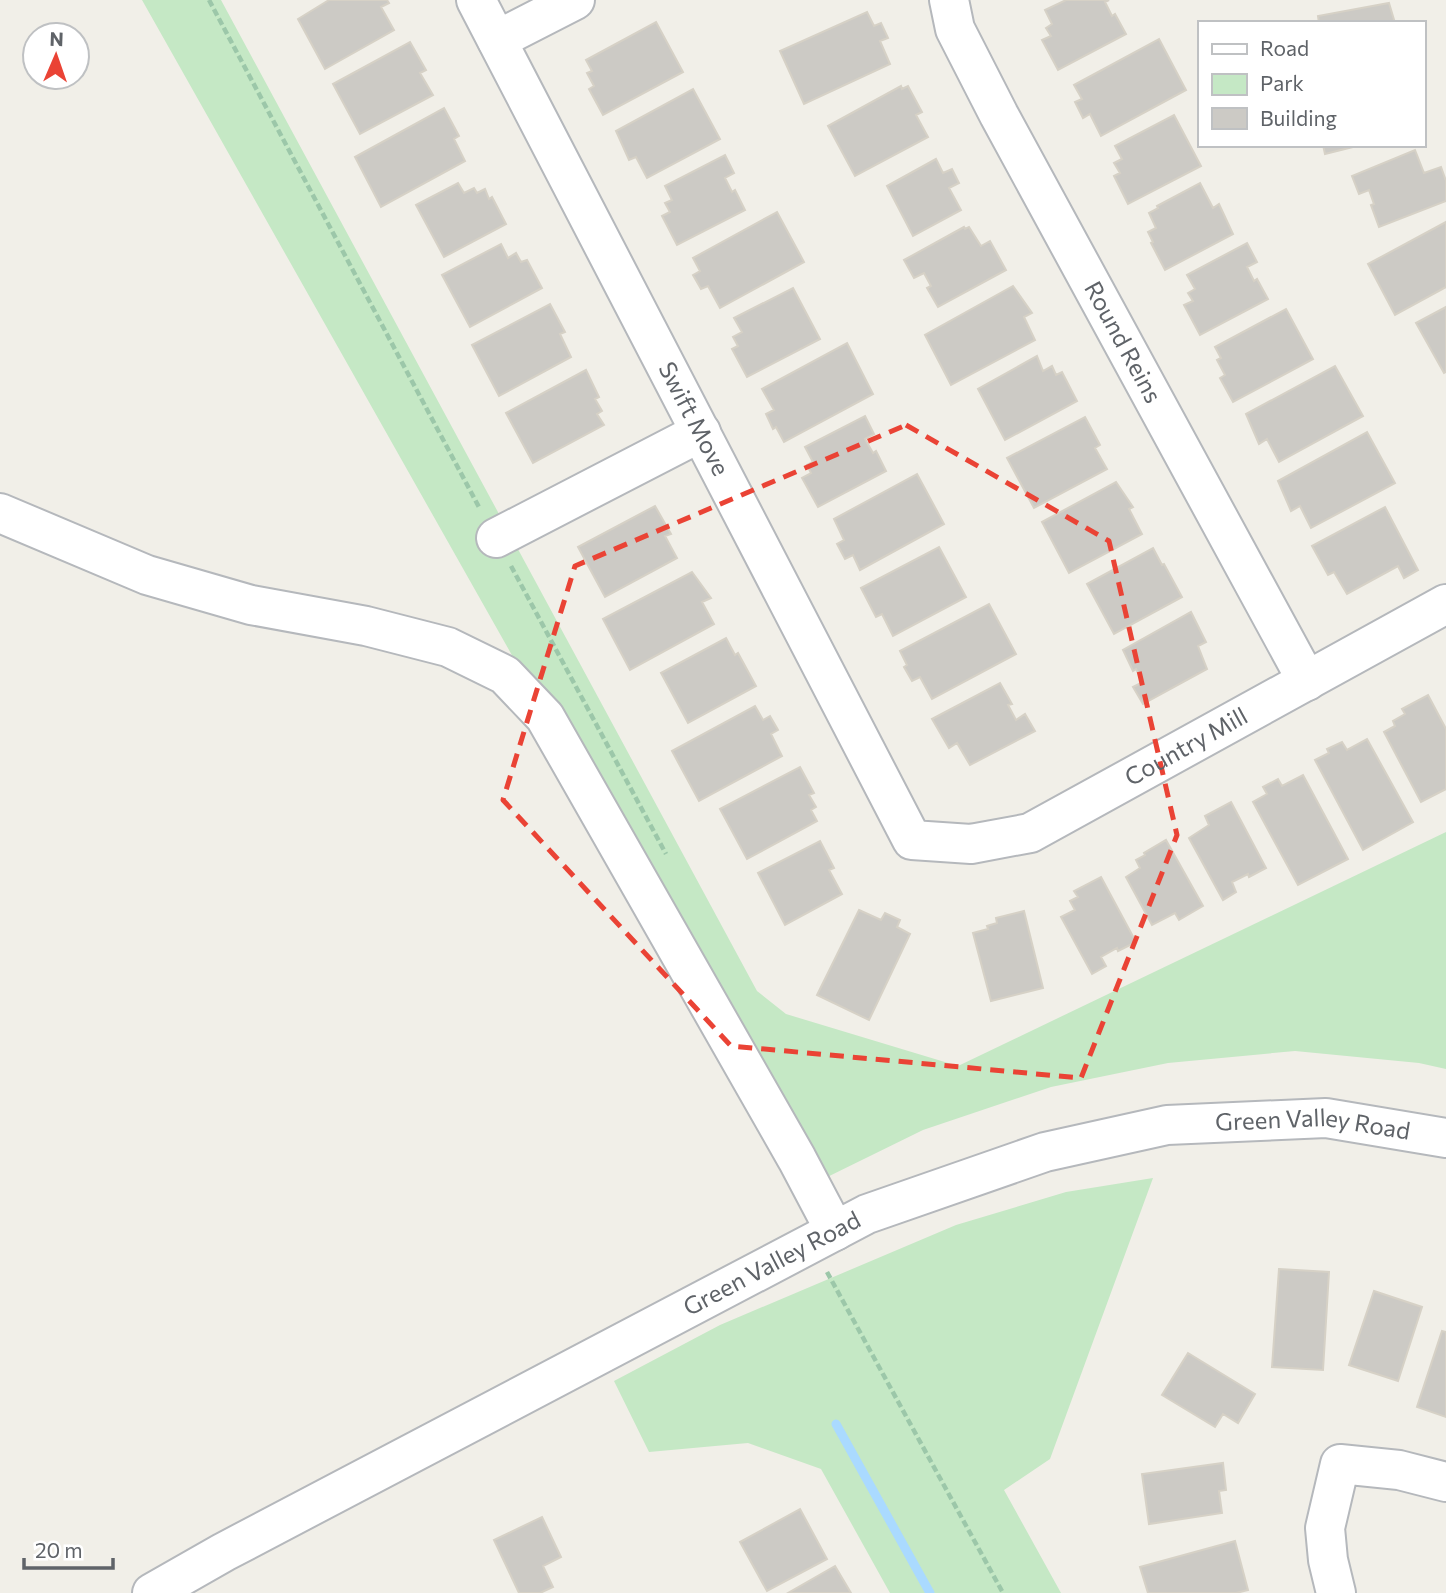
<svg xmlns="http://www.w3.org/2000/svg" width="1446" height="1593" font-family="Commissioner,sans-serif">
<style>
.green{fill:#c5e8c5}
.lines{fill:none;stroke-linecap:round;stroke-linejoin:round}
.stream{stroke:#aadaff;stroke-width:9}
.building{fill:#cccac5;stroke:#d6d1c6;stroke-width:2}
.minor-casing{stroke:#b5b8bc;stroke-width:42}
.path{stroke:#9cc7a9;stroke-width:4.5;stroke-dasharray:7 3.5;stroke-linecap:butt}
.minor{stroke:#fff;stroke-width:38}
.marked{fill:none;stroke:#ea4335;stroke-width:5;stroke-dasharray:14 9;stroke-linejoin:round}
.labels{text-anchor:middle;stroke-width:5;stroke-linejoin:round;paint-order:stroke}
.street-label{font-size:24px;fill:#5f6368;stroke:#fff}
</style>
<rect width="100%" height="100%" fill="#f1efe8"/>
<path class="green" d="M142,0H221L757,991L786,1014L958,1066L1446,832V1069L1419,1063L1295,1051L1168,1063L1051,1087L923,1130L811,1185Z
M1153,1178L1050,1459L1004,1490L1061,1593H890L821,1469L748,1443L649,1452L614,1381L720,1325L956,1225L1066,1192Z"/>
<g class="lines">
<path class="stream" d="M836,1424L930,1593"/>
</g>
<path class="building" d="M329,0H387L389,3L381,7L394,30L325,69L298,19Z
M1066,0H1109L1105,2L1112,16L1115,14L1126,34L1058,70L1042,40L1051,36L1046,28L1052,24L1045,10Z
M1389,3L1395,23H1319L1318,16Z
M867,12L874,26L881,23L888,38L880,41L890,64L804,104L780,51Z
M656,22L683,72L603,115L589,89L594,86L587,73L592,71L586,60Z
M1159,39L1186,90L1101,136L1090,114L1083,118L1075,102L1082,99L1074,85Z
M410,42L426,70L420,73L433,95L360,134L333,84Z
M901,86L902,89L908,86L922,112L916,115L928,137L855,176L828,126Z
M693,89L720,139L647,178L636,157L629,160L616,131Z
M444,108L459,136L454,139L465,161L381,207L355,157Z
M1174,115L1201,166L1128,204L1114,176L1120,173L1114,163L1122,159L1115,146Z
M1323,145H1361L1325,154Z
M1415,150L1424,173L1441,167L1446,181V201L1379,227L1371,205L1374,204L1369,190L1359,194L1352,176Z
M725,155L734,173L725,178L732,192L735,190L745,210L677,245L662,216L670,212L665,203L672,200L665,186Z
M936,159L943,173L952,169L959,183L949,188L961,210L913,236L887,186Z
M458,183L464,193L474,188L477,193L485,189L489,199L492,197L506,224L444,257L416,205Z
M1200,183L1213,208L1219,204L1233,234L1165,270L1151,243L1153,242L1148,232L1156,228L1149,213L1158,208L1157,206Z
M777,212L804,262L720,308L708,286L701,289L693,275L700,271L693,258Z
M1446,222V287L1395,315L1368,264Z
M964,227L965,229L969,227L981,246L990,241L1006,270L938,307L927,288L931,286L924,273L914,278L904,260Z
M1247,243L1257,262L1247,267L1254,281L1257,279L1268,299L1200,335L1184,305L1193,301L1188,293L1195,289L1187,275Z
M501,244L508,258L516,253L521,262L527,260L542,288L470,327L442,275Z
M1013,286L1032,313L1024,317L1035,340L951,385L925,335Z
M793,288L820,339L747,377L732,349L738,346L733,337L742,332L734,318Z
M550,304L565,332L560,334L571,357L499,396L472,345Z
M1446,307V372L1444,373L1416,323Z
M1286,309L1313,359L1233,402L1220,378L1225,375L1217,360L1221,358L1215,347Z
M847,343L873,394L784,442L776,427L773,429L766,414L774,410L762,389Z
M1037,356L1043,371L1052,366L1056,375L1062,372L1077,401L1005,440L978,389Z
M1335,366L1363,416L1279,462L1267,439L1259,444L1246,414Z
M586,370L599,397L595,399L602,411L597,414L604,425L533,463L506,413Z
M865,416L874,434L865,439L873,453L876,451L886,471L818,507L802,478L811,473L807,465L813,462L805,447Z
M1085,417L1100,445L1095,448L1107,469L1034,508L1007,458Z
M1367,432L1395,483L1311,528L1300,506L1291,511L1278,481Z
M917,474L944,524L860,570L853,555L845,559L837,544L844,540L834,519Z
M1116,482L1133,507L1129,509L1142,534L1069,573L1042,522Z
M655,506L671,534L665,536L677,558L605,597L578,547Z
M1385,507L1418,570L1404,578L1398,566L1347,594L1334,572L1328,575L1312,546Z
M939,547L966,597L893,636L882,614L876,617L861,588Z
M1153,548L1162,565L1164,564L1182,597L1114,634L1087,584Z
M692,572L711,598L702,602L714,624L630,670L603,619Z
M989,604L1016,654L932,699L920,677L912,681L904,667L907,665L900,651Z
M1191,612L1206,642L1198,646L1207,669L1143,704L1133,687L1143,682L1136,669L1133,671L1123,650Z
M726,638L735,655L738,653L756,686L688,723L661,673Z
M1000,683L1012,704L1008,705L1016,720L1025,714L1035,731L970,765L957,743L949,748L932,719Z
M1428,695L1446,729V789L1421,802L1384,732L1395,726L1393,721L1405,714L1402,709Z
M755,706L763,720L770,716L778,730L771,734L782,756L699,801L672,751Z
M1367,739L1413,822L1363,850L1315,760L1329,753L1327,749L1342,742L1347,750Z
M800,767L814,793L809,795L816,807L811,810L817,821L747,859L720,809Z
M1303,775L1348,859L1298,885L1253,802L1267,794L1263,787L1278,779L1282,786Z
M1231,802L1266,868L1249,877L1248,874L1232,882L1236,892L1223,900L1189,838L1209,825L1205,816Z
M1166,840L1203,906L1179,920L1175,913L1152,925L1126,877L1140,868L1136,860L1145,855L1144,853Z
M820,841L834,868L829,870L842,894L785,925L758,873Z
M1101,877L1136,942L1118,951L1117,948L1101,957L1106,966L1092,974L1061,917L1075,910L1070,901L1078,897L1074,891Z
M859,910L881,920L885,913L900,920L897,927L910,934L869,1020L817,995Z
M1024,911L1043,988L991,1001L973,933L988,929L987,926L997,923L996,918Z
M1279,1269L1329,1272L1323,1370L1272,1367Z
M1374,1291L1422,1307L1398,1381L1349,1365Z
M1442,1331L1446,1332V1417L1417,1407Z
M1188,1353L1255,1394L1238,1423L1223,1414L1215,1427L1162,1395Z
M1223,1463L1226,1490L1219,1491L1222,1513L1149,1524L1142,1474Z
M800,1509L827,1559L767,1591L740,1542Z
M542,1517L561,1557L543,1566L553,1587L540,1593H519L494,1540Z
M1235,1541L1248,1590L1236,1593H1148L1140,1567Z
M835,1566L851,1593H788Z"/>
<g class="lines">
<g class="minor-casing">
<g id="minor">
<path id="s1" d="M476,0L912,840L971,844L1030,833L1446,604"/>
<path id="s2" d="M949,0L955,29L999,115L1307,681"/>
<path d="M497,40L575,0"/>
<path d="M0,513L147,575L251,605L366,626L448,647L505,675L545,717L797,1159L835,1231"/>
<path d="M496,538L701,432"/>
<path id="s3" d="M152,1593L224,1552L867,1214L1045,1152L1167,1125L1326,1118L1446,1138"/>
<path d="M1336,1593L1328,1560L1325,1528L1340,1464L1399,1470L1446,1482"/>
</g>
</g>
<path class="path" d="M209,0L480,509
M511,566L666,854
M827,1272L1003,1593"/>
<use href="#minor" class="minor"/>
</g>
<path class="marked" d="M906,425L1109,541L1177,835L1081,1078L731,1046L503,800L575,566Z"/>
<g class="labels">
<g class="street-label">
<text dy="8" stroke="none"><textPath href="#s2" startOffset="385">Round Reins</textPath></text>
<text dy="8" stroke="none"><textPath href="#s1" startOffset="472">Swift Move</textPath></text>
<text dy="8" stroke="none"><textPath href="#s1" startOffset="1244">Country Mill</textPath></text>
<text dy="8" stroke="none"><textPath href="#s3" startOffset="1269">Green Valley Road</textPath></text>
<text dy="8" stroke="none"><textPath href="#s3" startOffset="702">Green Valley Road</textPath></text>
</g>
</g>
<rect x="1198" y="21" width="228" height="126" fill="#ffffff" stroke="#bfc1c3" stroke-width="2"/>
<rect x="1212" y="44" width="35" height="10" fill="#ffffff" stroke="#bfc1c3" stroke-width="2"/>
<text x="1260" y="56" font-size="21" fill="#5f6368">Road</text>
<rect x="1212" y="74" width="35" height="21" fill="#c5e8c5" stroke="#bfc1c3" stroke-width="2"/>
<text x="1260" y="91" font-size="21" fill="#5f6368">Park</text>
<rect x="1212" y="108" width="35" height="21" fill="#cccac5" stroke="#bfc1c3" stroke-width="2"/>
<text x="1260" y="126" font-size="21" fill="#5f6368">Building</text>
<g transform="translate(56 56) rotate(2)"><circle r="33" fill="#ffffff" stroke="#bfc1c3" stroke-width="2"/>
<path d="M0-5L12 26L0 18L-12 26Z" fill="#ea4335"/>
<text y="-10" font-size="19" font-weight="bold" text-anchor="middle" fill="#5f6368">N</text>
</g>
<path d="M24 1558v10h89v-10" fill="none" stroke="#5f6368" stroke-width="3.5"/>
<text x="35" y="1558" font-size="21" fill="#5f6368" stroke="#ffffff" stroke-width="5" paint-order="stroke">20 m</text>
</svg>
